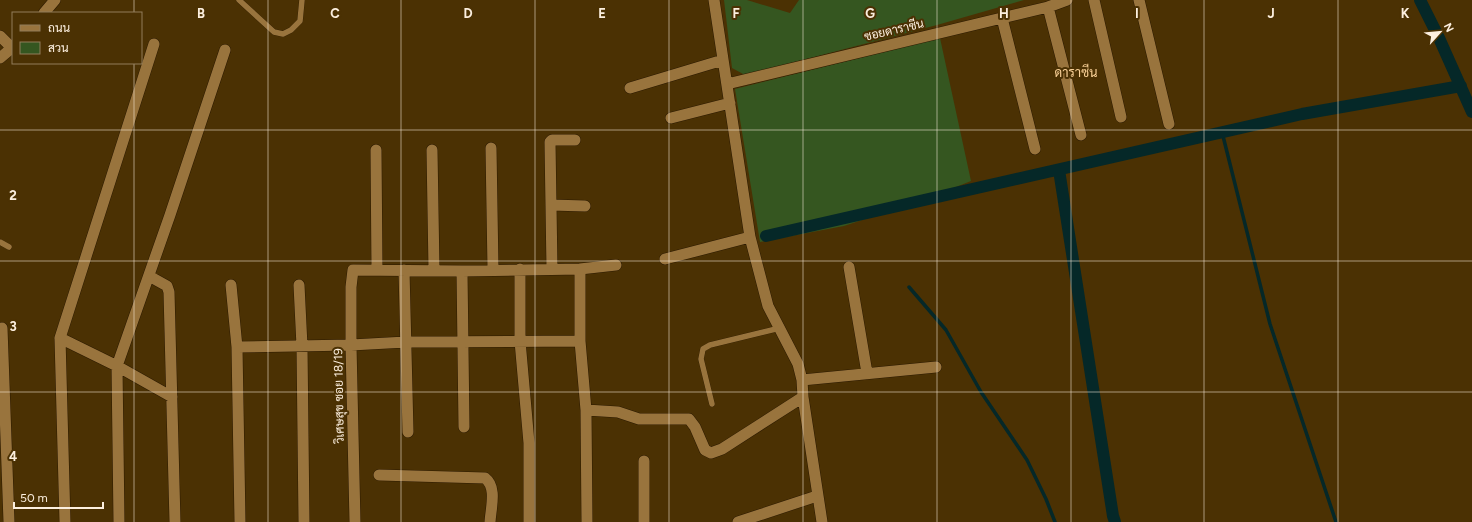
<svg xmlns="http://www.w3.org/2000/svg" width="1472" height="522" font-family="Figtree,Sarabun,sans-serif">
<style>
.green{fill:#355620}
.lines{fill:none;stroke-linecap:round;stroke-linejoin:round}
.stream{stroke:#052828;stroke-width:3.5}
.canal{stroke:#052828;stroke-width:12}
.service-casing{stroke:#2c1a00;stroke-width:6}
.minor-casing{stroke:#2c1a00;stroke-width:12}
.service{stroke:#99743d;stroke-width:5.5}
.minor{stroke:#99743d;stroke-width:11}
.grid{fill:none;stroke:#fcefdf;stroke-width:1;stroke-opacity:0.55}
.labels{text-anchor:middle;stroke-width:4;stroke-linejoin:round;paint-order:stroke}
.street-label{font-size:12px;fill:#fcefdf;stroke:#4b3103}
.neighbourhood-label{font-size:13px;fill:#f9d097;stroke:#4b3103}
.grid-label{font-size:13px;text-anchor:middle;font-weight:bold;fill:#fcefdf;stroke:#4b3103;stroke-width:4;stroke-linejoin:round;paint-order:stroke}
</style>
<rect width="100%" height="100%" fill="#4b3103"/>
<path class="green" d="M724,0H747L790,13L799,0H1024L937,25L745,75L732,68Z
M940,38L971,181L928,198L844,226L760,242L735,89Z"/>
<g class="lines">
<path class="stream" d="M1222,132L1270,324L1336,522
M909,287L946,330L981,392L1027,460L1046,499L1055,522"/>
<path class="canal" d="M1420,0L1439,38L1472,112
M1059,170L1113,516L1115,522
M766,236L1302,114L1461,86"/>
<g class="service-casing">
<path id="service" d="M239,0L274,32L283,34L291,30L300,21L302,0
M0,242L9,247
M712,404L701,359L703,349L710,345L780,328"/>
</g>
<g class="minor-casing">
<path id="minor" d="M714,0L750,237L768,306L798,364L802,380L803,397L822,522
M1094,0L1121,117
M1139,0L1169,124
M1048,7L1081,135
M44,13L55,0
M1002,18L1035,149
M0,36L12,48
M154,44L60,338L117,366L172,397
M0,58L13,47
M727,84L1048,7L1067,0
M630,88L723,60
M671,118L730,103
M491,148L493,269
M376,150L377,269
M432,150L434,270
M551,205L585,206
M665,259L750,237
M849,267L867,373
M520,269V341L529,443V522
M552,269L550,142L552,140H575
M580,269L616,265
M404,270L408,432
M462,271L464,427
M149,276L167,286L169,292L175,522
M231,285L237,347L240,522
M299,285L302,346L304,522
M2,328L9,522
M60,338L65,522
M237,347L351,345L406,342L580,341
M802,380L936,367
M586,410L618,412L639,419H689L695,427L705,450L711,453L722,449L803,397
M379,475L485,478C497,487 491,507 490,522
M119,522L117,366L170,215L225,50
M355,522L351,345V287L353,270L462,271L580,269V341L586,410L587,522
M644,522V461
M738,522L817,496"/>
</g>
<use href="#service" class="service"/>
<use href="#minor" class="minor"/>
</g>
<path class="grid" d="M134,0V13M268,0V522M401,0V522M535,0V522M669,0V522M803,0V522M937,0V522M1071,0V522M1204,0V522M1338,0V522M134,63V522M0,130H1472M0,261H1472M0,392H1472"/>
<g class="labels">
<g class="street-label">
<text transform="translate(894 30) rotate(-13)" y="4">ซอยดาราซีน</text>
<text transform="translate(339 396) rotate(-91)" y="4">วิเศษสุข ซอย 18/19</text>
</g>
<g class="neighbourhood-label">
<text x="1076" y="77">ดาราซีน</text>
</g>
</g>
<g class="grid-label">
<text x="201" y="18">B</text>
<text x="335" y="18">C</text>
<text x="468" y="18">D</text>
<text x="602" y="18">E</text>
<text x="736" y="18">F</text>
<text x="870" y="18">G</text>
<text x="1004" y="18">H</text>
<text x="1137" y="18">I</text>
<text x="1271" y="18">J</text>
<text x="1405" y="18">K</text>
<text x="13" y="200">2</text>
<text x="13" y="331">3</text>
<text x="13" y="461">4</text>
</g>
<rect x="12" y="12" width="130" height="52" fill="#4b3103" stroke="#927d5b"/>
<rect x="20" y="25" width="20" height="6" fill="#99743d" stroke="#927d5b"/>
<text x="48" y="32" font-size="12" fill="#fcefdf">ถนน</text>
<rect x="20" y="42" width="20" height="12" fill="#355620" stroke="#927d5b"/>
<text x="48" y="52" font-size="12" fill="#fcefdf">สวน</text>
<g transform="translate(1440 32) rotate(63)" stroke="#4b3103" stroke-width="3" paint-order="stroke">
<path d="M0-3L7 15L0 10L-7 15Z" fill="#fcefdf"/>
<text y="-6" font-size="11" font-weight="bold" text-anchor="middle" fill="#fcefdf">N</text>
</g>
<path d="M14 502v6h89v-6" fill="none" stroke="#fcefdf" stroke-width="2"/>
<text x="20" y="502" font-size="12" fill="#fcefdf" stroke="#4b3103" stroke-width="3" paint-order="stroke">50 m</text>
</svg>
